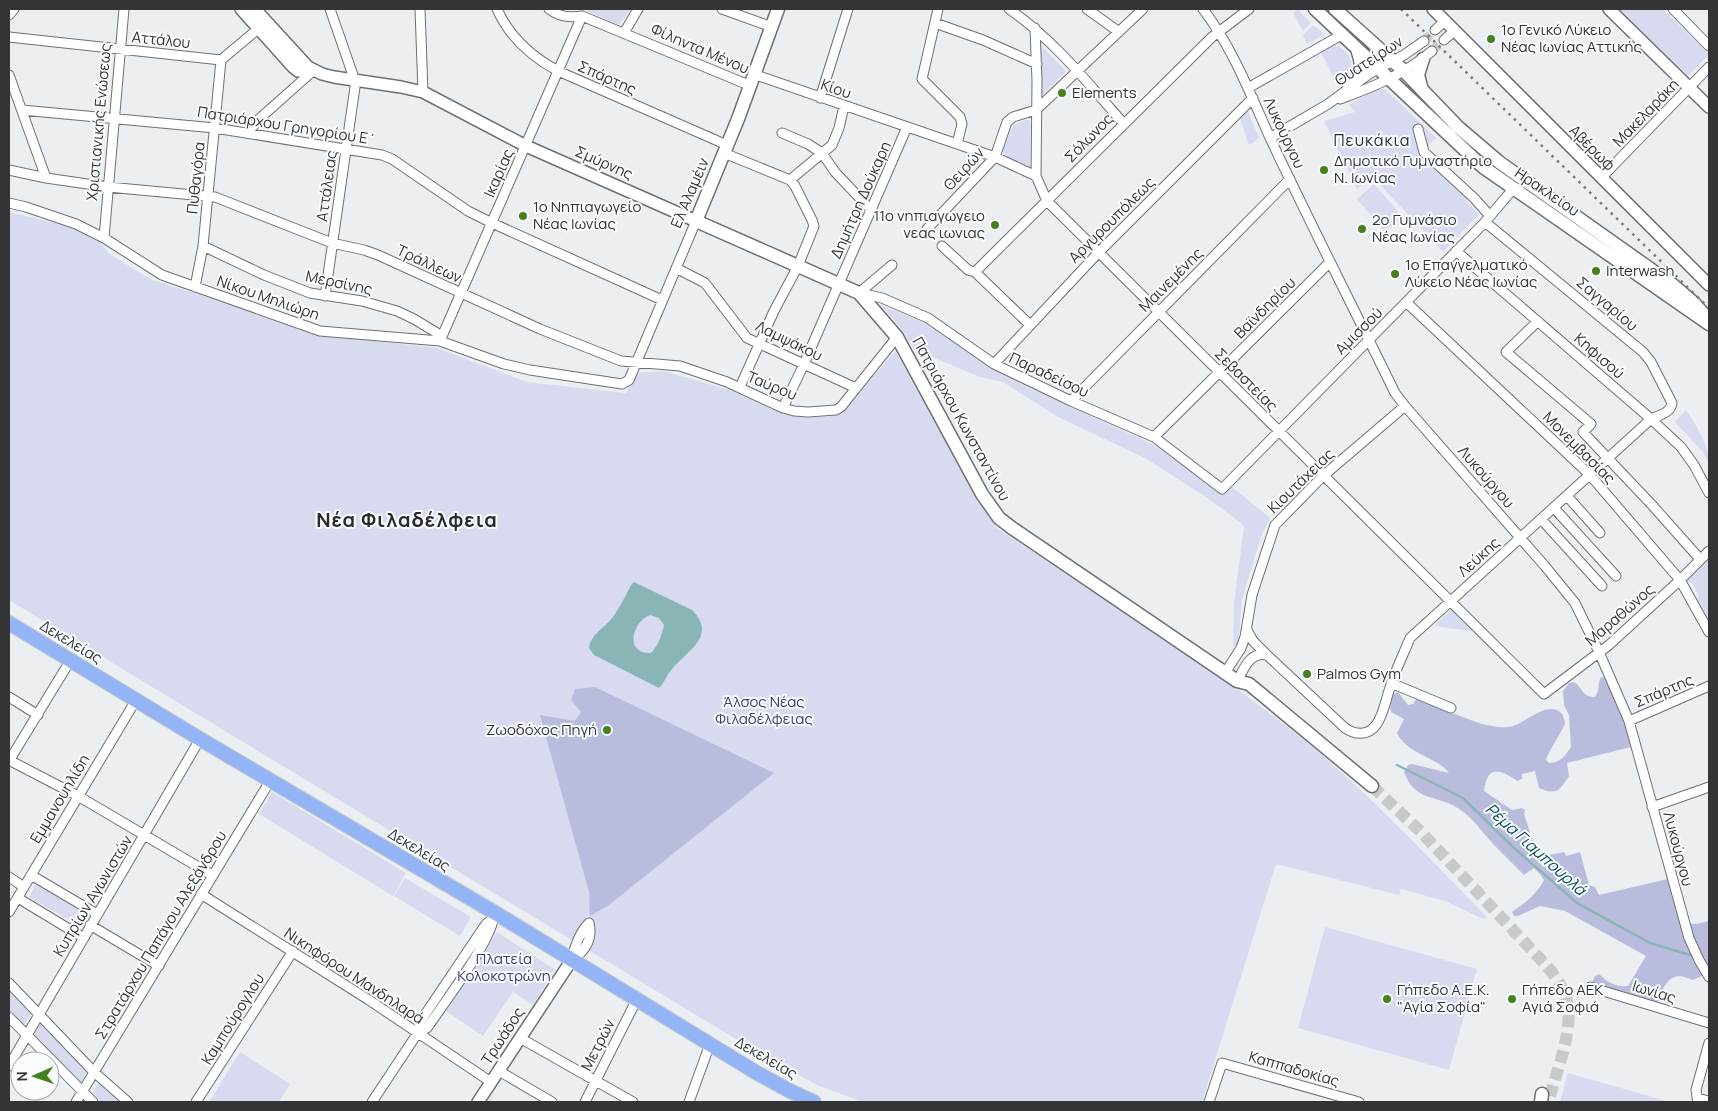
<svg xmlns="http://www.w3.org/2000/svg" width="1718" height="1111" font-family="Manrope,sans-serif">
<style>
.green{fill:#d8daf0}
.forest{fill:#babcde}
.water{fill:#89b5b7;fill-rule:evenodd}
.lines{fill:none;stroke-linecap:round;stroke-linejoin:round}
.stream{stroke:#89b5b7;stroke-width:2.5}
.minor-tunnel{stroke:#c7cacb;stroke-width:9;stroke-dasharray:9 4.5;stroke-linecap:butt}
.secondary-tunnel{stroke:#c7cacb;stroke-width:12;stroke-dasharray:12 6;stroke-linecap:butt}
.minor-casing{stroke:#6d7072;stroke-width:11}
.tertiary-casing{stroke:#6d7072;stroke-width:14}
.secondary-casing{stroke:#6d7072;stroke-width:15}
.primary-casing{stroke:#cacaca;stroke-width:16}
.minor{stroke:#fff;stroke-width:9}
.tertiary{stroke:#fff;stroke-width:11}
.secondary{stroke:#fff;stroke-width:12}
.primary{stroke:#93b5f5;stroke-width:14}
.rail{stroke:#77797a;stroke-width:2.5;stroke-dasharray:2.5 5;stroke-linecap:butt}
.poi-dot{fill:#47811d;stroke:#f9fcfe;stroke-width:2}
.labels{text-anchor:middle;stroke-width:4;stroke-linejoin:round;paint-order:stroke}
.poi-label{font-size:15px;fill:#333435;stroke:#f9fcfe;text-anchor:start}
.street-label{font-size:15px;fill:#333435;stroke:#f9fcfe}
.park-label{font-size:15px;fill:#3e3d6b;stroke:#f9fcfe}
.neighbourhood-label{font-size:16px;letter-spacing:1px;fill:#292c2d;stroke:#f9fcfe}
.water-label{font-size:16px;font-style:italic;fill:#064b4e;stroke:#f9fcfe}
.district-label{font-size:20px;font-weight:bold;letter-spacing:1px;fill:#292c2d;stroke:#f9fcfe}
</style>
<rect width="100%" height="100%" fill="#eceff1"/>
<path class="green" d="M582,9H631L619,25Z
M1618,9H1663L1709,54L1688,76Z
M1298,10L1311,23L1303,31L1293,13Z
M1313,25L1325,34L1307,44L1303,35Z
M1039,44L1066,71L1042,95L1040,93Z
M1331,45C1344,45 1357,61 1349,74C1346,78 1340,81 1336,83L1320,50Z
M1382,89L1386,90L1436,138L1420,153L1469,197L1466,201L1479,214L1443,252L1377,181L1379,180L1375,176L1357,189L1324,121L1355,112L1349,105L1373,91Z
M1248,111L1259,138L1249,145L1240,118Z
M1024,120H1030V167L1019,168L1002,151L1013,126Z
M1374,184L1403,217L1385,232L1357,199Z
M9,212L67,226L89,235L100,243L110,254L150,279L197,294L313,334L437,348L527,382L626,393L636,373L663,371L744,394L776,411L795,417H827L842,414L895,351L979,502L997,528C1089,589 1184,648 1272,715C1351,774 1418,847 1487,917L1483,919L1445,901L1401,889L1399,895L1276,864L1202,1102H863L819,1086L767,1058C515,905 261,754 9,600Z
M881,305L934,327L1000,373L1023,385L1154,445L1199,476L1221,494L1231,486L1270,518L1261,537L1242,599L1238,646H1233L1234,603L1244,527L1241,523L1206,497L1145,458L1058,417L1003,382L980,377L920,352L918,355L899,326Z
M1686,410C1697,427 1709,444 1709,464L1703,452L1675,422Z
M1709,558V621L1697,599L1699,596L1692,583L1688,582L1686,578Z
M1452,609L1472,631L1434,626Z
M272,792L406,873L393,896L259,814Z
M405,878L471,917L460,936L394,896Z
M36,884L87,914L80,926L29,897Z
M1325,927L1477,969L1449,1070L1298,1028Z
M497,932L554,969L533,1005L513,992L483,1036L446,1011Z
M9,990L31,1014L23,1026L9,1011Z
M40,1023L87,1071L80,1083L33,1036Z
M240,1052L290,1084L279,1102H209Z
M1568,1073L1670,1102H1560Z
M99,1082L121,1102H101L92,1094Z"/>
<path class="forest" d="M1601,677L1607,678L1626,722L1631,747L1567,763L1569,776C1560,790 1556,796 1539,788L1535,771L1522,774V779L1517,781C1499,768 1487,766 1484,791L1512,810L1522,808L1525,810L1524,814L1538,857L1564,852L1566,856L1580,852L1589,885L1595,887L1599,895L1668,879L1681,923L1696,924L1709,921V970L1700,977L1692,980C1669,968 1663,987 1657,1005L1592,983L1595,976L1599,974C1608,983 1616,987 1628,986L1646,956L1565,911L1540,906L1518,916H1514L1512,912C1525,903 1537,894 1544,880L1540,874L1534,868L1524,875C1514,865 1504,855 1494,845C1481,831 1470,813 1452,805C1431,795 1414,799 1404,772L1408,765L1412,764L1449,773C1436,756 1408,755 1397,733L1404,719L1391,712L1390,707L1393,694L1398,692L1408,705L1413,704L1417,698C1441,707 1484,730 1508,727C1525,725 1549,697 1563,715C1563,716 1565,722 1565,723C1565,727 1549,750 1546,760L1549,763C1560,763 1565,756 1571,747L1569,715L1564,705L1563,691L1569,683L1574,682C1583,688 1582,697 1595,697C1600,691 1597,684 1601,677Z
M595,687L774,773L609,905L590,916L589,892L540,715L575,721L581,712L571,700L575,689Z"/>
<path class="water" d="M634,582L692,610C717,635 689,650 673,668C667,674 665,682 659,688L594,655L589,648C591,633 607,627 615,614C621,605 626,595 631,585ZM650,615L659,618L664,625C662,635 658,646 651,653C624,654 632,622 650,615Z"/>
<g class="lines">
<path class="stream" d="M1397,765L1463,798L1513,847L1577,903L1650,943L1690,955"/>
<path class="minor-tunnel" d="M1424,41L1435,30
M1432,51L1444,40"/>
<path class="secondary-tunnel" d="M1372,786L1421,832L1544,963C1552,972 1561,983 1565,995C1576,1024 1558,1067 1550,1096"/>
<g class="minor-casing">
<path id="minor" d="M420,9L423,92
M497,9C509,36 532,57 558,71L727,145
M549,9C559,17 570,18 582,16
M722,9L772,27
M938,9L922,79L960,117L962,124L957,144
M1009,9C1053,39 1088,83 1123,123
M1087,9L1119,32
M1203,9C1234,50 1250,94 1271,140C1311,225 1354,309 1395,393L1405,406L1544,565L1575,603L1599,652L1629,721L1689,938L1699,960L1709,977
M1673,9L1709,46
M9,15L14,9
M582,16L751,86
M935,23L983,40L1037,64
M1035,28L1037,81L1036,176L1047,201L1544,694L1609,645L1680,580L1709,551
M1435,30L1445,21
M624,33L638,9
M9,37L221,60
M1444,40L1455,30
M9,75L46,178
M756,75L995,157L1036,176
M1248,88L1343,34
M820,98L848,9
M1340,99C1373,87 1405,74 1432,51
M22,110L215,128L382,155L392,159L468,211L492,223L662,300
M1418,129L1424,152L1474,198L1490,216
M248,132L259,119L313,71
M782,133L808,144L822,153L835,172L871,210
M1270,138L1328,104L1369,74L1404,55L1424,41
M724,153L790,180L795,186L812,220L814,226L798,266L774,311L740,387
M9,170L46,178L108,187L215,197L332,243L364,250L378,255L540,329L621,361L680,366L727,382L783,408L794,411L808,412L836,410L841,407L897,337
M1601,178L1709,67
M790,180L832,145L839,128L844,106
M9,203L26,207L76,224L104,238L162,275L320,331L440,341L504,364L530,370L622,384L629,380L696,221
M927,229L995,157L1007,122L1013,117L1036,110L1143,9
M104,238L124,9
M203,246L264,275L310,293L362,301L397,311L414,319L442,336
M942,246L968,270L975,272L1030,325
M1456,251L1651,419L1681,447L1694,465L1709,493
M676,268L705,283L747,338L856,388
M975,272L1212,37L1249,9
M195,287L203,246L221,60L258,29
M859,293L892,265
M860,293L882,298L928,318L994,364L1071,401L1154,437L1222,489L1485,222L1513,189
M325,296L355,87V81L330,9
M1406,302L1590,475L1680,580L1709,632
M1538,321L1506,352L1591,424L1583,432L1652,505L1700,559
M440,341L582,16
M994,364L1099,252L1253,98
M1071,401L1290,179
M783,408L804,364L907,127
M1154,437L1330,262
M1567,496L1600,533
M1554,508L1616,576
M1541,519L1602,586
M1247,630L1253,641L1267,655L1345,728C1355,735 1368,736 1376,725C1384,715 1386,697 1391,685C1396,669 1404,653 1410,638L1651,419C1659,415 1671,413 1672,403L1651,362L1643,352L1485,222
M1225,673L1241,648L1245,637L1252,595L1275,525L1323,476L1405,406
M1237,681C1244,669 1250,651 1267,655
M1391,683L1451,708
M9,697L38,715
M1629,721L1709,686
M9,760L78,796L212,875
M9,761L70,661
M1652,807L1709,787
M31,875L97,914
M9,877L24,887
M201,894L369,1000L491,1082
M18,898L84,938
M9,912L136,700
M90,925L159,966
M571,961C585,951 593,940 589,923
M571,961C575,947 579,933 589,923
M9,983L94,1072L128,1102
M1590,987L1709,1023
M9,1017L93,1102
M417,1034L427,1028C442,1006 491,941 493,919
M520,1038L633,1102
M9,1066L200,739
M499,1071L552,1102
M1697,1098L1709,1101
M76,1102L270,781
M196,1102L293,951
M372,1102L417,1034L420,1022L486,924L493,919L497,914
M585,1102L636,1001
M689,1102L710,1044
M1209,1102L1222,1063L1359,1102
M1698,1102L1696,1090L1709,1043"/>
</g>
<g class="tertiary-casing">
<path id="tertiary" d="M241,9L293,67L298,71H313
M255,9L308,67L322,74L334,77L401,87L423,92L526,146L696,221
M1433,9L1709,285
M1609,9L1709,107
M478,1102L571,961"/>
</g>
<g class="secondary-casing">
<path id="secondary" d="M778,9L738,119L696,221L859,293L897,337L982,494L999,518L1012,528L1218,668L1237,681L1249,684L1372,786
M1315,9L1483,167L1709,324
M1335,9L1404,71L1458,127L1499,162L1673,285L1694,303L1706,317
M1348,90C1363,74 1364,70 1357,49
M1422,90L1418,75L1423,59
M1541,1102L1542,1094"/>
</g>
<g class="primary-casing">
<path id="primary" d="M9,623L200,739L497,914L757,1073L792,1092L814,1102"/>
</g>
<use href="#minor" class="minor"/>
<use href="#tertiary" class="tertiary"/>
<use href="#secondary" class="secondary"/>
<use href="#primary" class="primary"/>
<path class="rail" d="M1401,9L1709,308"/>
</g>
<g class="poi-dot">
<circle cx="1491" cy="39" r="5"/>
<circle cx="1062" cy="93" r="5"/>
<circle cx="1324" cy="170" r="5"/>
<circle cx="523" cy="216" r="5"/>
<circle cx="995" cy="225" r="5"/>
<circle cx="1362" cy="229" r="5"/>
<circle cx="1596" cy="271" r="5"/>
<circle cx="1395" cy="274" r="5"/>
<circle cx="1307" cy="674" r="5"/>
<circle cx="607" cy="730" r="5"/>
<circle cx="1387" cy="999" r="5"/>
<circle cx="1512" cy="999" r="5"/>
</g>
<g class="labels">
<g class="poi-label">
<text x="1501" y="35">1ο Γενικό Λύκειο<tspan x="1501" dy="17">Νέας Ιωνίας Αττικής</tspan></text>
<text x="1072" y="98">Elements</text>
<text x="1334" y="166">Δημοτικό Γυμναστήριο<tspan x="1334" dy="17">Ν. Ιωνίας</tspan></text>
<text x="533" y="212">1ο Νηπιαγωγείο<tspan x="533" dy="17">Νέας Ιωνίας</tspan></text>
<text x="985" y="221" text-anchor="end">11ο νηπιαγωγειο<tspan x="985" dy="17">νεας ιωνιας</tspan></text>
<text x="1372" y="225">2ο Γυμνάσιο<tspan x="1372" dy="17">Νέας Ιωνίας</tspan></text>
<text x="1405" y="270">1ο Επαγγελματικό<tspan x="1405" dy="17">Λύκειο Νέας Ιωνίας</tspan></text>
<text x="1606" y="276">Interwash</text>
<text x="1317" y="679">Palmos Gym</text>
<text x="597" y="735" text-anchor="end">Ζωοδόχος Πηγή</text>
<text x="1397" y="995">Γήπεδο Α.Ε.Κ.<tspan x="1397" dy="17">"Αγία Σοφία"</tspan></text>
<text x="1522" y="995">Γήπεδο ΑΕΚ<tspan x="1522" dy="17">Αγιά Σοφιά</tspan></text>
</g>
<g class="street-label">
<text transform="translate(161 40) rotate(6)" y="5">Αττάλου</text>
<text transform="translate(700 49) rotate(23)" y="5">Φίληντα Μένου</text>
<text transform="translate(1369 61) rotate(-33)" y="5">Θυατείρων</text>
<text transform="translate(607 78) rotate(24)" y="5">Σπάρτης</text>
<text transform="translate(836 89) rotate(19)" y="5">Κίου</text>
<text transform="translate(1646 113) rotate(-46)" y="5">Μακελαράκη</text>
<text transform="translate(99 122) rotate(-85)" y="5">Χριστιανικής Ενώσεως</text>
<text transform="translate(287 126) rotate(9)" y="5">Πατριάρχου Γρηγορίου Ε΄</text>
<text transform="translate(1284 133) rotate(65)" y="5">Λυκούργου</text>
<text transform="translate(1089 138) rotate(-46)" y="5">Σόλωνος</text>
<text transform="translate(1592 148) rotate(45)" y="5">Αβέρωφ</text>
<text transform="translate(604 163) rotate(24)" y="5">Σμύρνης</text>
<text transform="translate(964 169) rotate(-48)" y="5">Θειρών</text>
<text transform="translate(499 173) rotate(-66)" y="5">Ικαρίας</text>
<text transform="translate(196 178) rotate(-84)" y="5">Πυθαγόρα</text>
<text transform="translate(327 186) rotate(-82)" y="5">Αττάλειας</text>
<text transform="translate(1547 192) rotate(34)" y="5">Ηρακλείου</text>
<text transform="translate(690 193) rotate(-67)" y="5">Ελ Αλαμέιν</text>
<text transform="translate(861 200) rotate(-66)" y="5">Δημήτρη Δούκαρη</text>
<text transform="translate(1112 220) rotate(-45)" y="5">Αργυρουπόλεως</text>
<text transform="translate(429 264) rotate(25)" y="5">Τράλλεων</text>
<text transform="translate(1171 280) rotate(-45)" y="5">Μαινεμένης</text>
<text transform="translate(339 283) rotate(12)" y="5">Μερσίνης</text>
<text transform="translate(268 298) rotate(19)" y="5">Νίκου Μηλιώρη</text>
<text transform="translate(1607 304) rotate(40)" y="5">Σαγγαρίου</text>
<text transform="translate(1265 308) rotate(-45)" y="5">Βαϊνδηρίου</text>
<text transform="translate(1359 331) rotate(-45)" y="5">Αμισσού</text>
<text transform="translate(789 341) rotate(26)" y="5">Λαμψάκου</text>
<text transform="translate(1599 356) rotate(41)" y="5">Κηφισού</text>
<text transform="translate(1049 375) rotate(25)" y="5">Παραδείσου</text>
<text transform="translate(1246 380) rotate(45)" y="5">Σεβαστείας</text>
<text transform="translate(772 386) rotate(22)" y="5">Ταύρου</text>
<text transform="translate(961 419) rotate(61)" y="5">Πατριάρχου Κωνσταντίνου</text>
<text transform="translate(1579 448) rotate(45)" y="5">Μονεμβασίας</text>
<text transform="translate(1486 477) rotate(49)" y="5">Λυκούργου</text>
<text transform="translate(1301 481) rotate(-44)" y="5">Κιουτάχειας</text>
<text transform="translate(1479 557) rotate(-42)" y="5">Λεύκης</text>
<text transform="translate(1620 615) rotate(-41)" y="5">Μαραθώνος</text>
<text transform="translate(71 642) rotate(31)" y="5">Δεκελείας</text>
<text transform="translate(1664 691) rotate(-23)" y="5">Σπάρτης</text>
<text transform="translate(60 799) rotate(-59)" y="5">Εμμανουηλίδη</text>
<text transform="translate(1678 849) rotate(75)" y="5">Λυκούργου</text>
<text transform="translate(419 850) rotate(31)" y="5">Δεκελείας</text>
<text transform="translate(93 896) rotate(-59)" y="5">Κυπρίων Αγωνιστών</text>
<text transform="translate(161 935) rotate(-59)" y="5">Στρατάρχου Παπάγου Αλεξάνδρου</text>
<text transform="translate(354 976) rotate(33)" y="5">Νικηφόρου Μανδηλαρά</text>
<text transform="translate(1654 992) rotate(17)" y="5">Ιωνίας</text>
<text transform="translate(233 1019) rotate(-58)" y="5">Καμπούρογλου</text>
<text transform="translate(503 1036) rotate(-57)" y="5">Τρωάδος</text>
<text transform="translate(598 1045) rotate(-63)" y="5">Μετρών</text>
<text transform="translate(766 1058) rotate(30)" y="5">Δεκελείας</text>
<text transform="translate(1294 1069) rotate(16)" y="5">Καππαδοκίας</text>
</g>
<g class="park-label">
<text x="764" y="707">Άλσος Νέας<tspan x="764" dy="17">Φιλαδέλφειας</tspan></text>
<text x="504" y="964">Πλατεία<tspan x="504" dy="17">Κολοκοτρώνη</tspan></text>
</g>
<g class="neighbourhood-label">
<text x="1372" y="146">Πευκάκια</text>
</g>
<g class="water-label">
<text transform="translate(1536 849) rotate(42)" y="6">Ρέμα Γιαμπουρλά</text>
</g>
<g class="district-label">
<text x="407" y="527">Νέα Φιλαδέλφεια</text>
</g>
</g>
<rect width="1718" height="1111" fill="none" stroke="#333435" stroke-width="20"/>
<g transform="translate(35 1076) rotate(268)"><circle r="24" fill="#f9fcfe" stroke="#aaacae"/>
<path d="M0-4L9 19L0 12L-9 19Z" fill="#47811d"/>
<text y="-8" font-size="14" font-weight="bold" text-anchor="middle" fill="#333435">N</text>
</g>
</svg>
